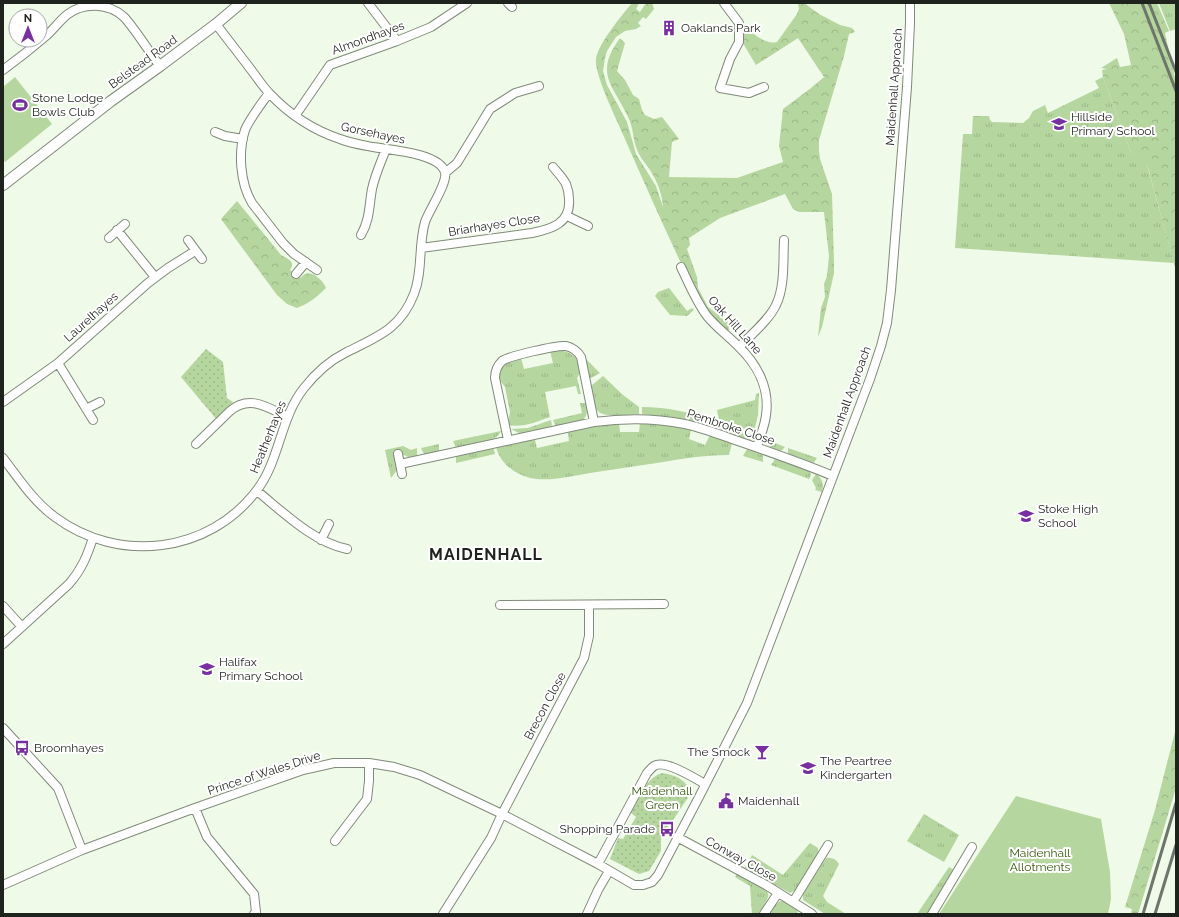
<svg xmlns="http://www.w3.org/2000/svg" width="1179" height="917" font-family="Raleway,sans-serif">
<style>
.grass{fill:url(#grass-tufts)}
.forest{fill:url(#forest-crowns)}
.park{fill:url(#park-dots)}
.garden{fill:#b5d69f}
.lines{fill:none;stroke-linecap:round;stroke-linejoin:round}
.minor-casing{stroke:#808a7a;stroke-width:10}
.tertiary-casing{stroke:#808a7a;stroke-width:12}
.minor{stroke:#fff;stroke-width:8}
.tertiary{stroke:#fff;stroke-width:10}
.rail{stroke:#6e756a;stroke-width:3}
.labels{text-anchor:middle;stroke-width:4;stroke-linejoin:round;paint-order:stroke}
.poi-label{font-size:12px;fill:#1f231d;stroke:#fff;text-anchor:start}
.street-label{font-size:12px;fill:#1f231d;stroke:#fff}
.park-label{font-size:12px;fill:#33590b;stroke:#fff}
.district-label{font-size:16px;font-weight:bold;letter-spacing:1px;fill:#1f231d;stroke:#fff}
</style>
<defs>
<pattern id="grass-tufts" width="24" height="20" patternUnits="userSpaceOnUse"><rect width="24" height="20" fill="#b5d69f"/><path d="M3 7l-1-3M5 7V3M7 7l1-3M15 17l-1-3M17 17v-4M19 17l1-3" fill="none" stroke="#9bb788"/></pattern>
<pattern id="forest-crowns" width="20" height="18" patternUnits="userSpaceOnUse"><rect width="20" height="18" fill="#b5d69f"/><path d="M2 6a3 3 0 1 1 6 0M12 15a3 3 0 1 1 6 0" fill="none" stroke="#9bb788"/></pattern>
<pattern id="park-dots" width="8" height="8" patternUnits="userSpaceOnUse"><rect width="8" height="8" fill="#b5d69f"/><path d="M2 2h.1M6 6h.1" fill="none" stroke="#9bb788" stroke-width="1.8" stroke-linecap="round"/></pattern>
</defs>
<rect width="100%" height="100%" fill="#effae8"/>
<path class="grass" d="M1159,3H1176V29L1170,31Z
M1103,77L1131,153L1144,154L1174,263L955,248L963,134H972L973,116H989L990,120L992,122L1023,123L1029,118L1033,111L1045,105L1048,113L1099,88L1095,81Z
M669,288L687,311L692,308L694,310L687,316L670,315L655,296L658,292Z
M550,351C568,349 577,354 581,371L577,378L581,394H578L576,386L545,392L550,417C536,422 523,428 508,425V423L510,412L505,387L499,379C500,364 509,362 521,358L524,369L553,363Z
M586,359L600,373L589,379L585,361Z
M603,376L623,395L639,407V414C629,414 603,419 597,410C592,404 592,393 591,386Z
M759,393L758,415L754,432L719,420L717,410L755,400L756,394Z
M580,403H587C590,426 573,423 556,427L553,420L582,413Z
M642,407C667,407 690,412 714,421V428L686,419L642,414Z
M551,420L552,425L549,428L521,434L511,429L528,428Z
M619,423L620,432H639L640,423L658,424L691,429V430L689,439L705,445L710,435L732,443L729,455C707,455 685,458 663,462C639,466 614,469 590,473C572,476 548,482 530,478C514,474 500,463 496,447L534,439L535,440L537,448L569,441L568,433L569,432L601,425Z
M720,423L755,436L752,439L748,440L722,431Z
M501,431C496,444 469,445 456,448L453,441Z
M763,438L785,447L781,451C774,449 766,447 763,438Z
M439,444V451L424,454L421,448Z
M403,446L411,450L417,448V456L408,457L402,454L400,450L394,452L397,470L391,478L385,450Z
M493,447L495,454L456,463V455Z
M788,448L817,458L813,464L788,454Z
M747,449L763,454V462L743,456Z
M775,459L810,472L811,475L809,479L771,465Z
M816,474C823,479 824,485 822,492L815,490L816,488L812,480Z
M924,814L959,835L944,862L907,841Z
M810,843L818,848V855L797,889L790,893L745,868L752,855L783,875Z
M826,858C832,857 836,859 839,864L823,896L827,902L846,914H825L803,900V894Z
M949,867L956,871L929,914H917Z
M737,874C745,878 771,886 768,897C766,903 761,909 758,914H752L750,886L735,877Z
M780,901H787L798,910L797,914H769L773,907Z"/>
<path class="forest" d="M632,3H639L636,9L640,12L646,3H652L654,9L646,19L643,17L638,23L641,26L636,29L625,31L616,37L607,51L605,58L603,71L607,85L627,122L636,154L656,186L663,207C662,193 657,181 650,170C646,164 642,160 639,154C633,144 634,130 629,119C614,85 593,75 620,38L625,43L617,71L625,80L633,95L639,99L642,110L645,115L654,119L662,117L679,139L672,142L669,177L737,178L783,162L779,146L783,109L811,88L824,77L798,38L756,65L741,40L746,28C755,34 765,45 777,42L797,14L799,9L798,3H804L819,14L840,25L852,28L855,32L849,34L844,56L819,140V151L820,159L832,194L834,263V273L822,327L818,337L821,308L825,297L824,284L827,276L829,256L824,212H799L793,209L785,194L720,218L689,238L690,245L687,249L697,277L698,288L708,307L728,322L729,328L728,334C716,323 707,314 699,299C692,287 686,274 680,261C661,221 643,180 625,139C618,122 594,75 596,59C598,44 622,15 632,3Z
M1109,3H1157L1169,31L1165,33L1176,83V271L1147,164L1141,165L1137,154L1131,153L1103,77L1102,70L1107,69L1101,68L1117,58L1120,67L1131,65L1124,34Z
M237,201L281,255C288,259 296,261 290,270L300,278C302,277 303,275 305,274C313,270 324,282 326,288C317,297 308,304 297,308L287,304L277,295L221,219Z
M1176,728V788L1138,914H1131L1132,909L1125,907L1155,810Z"/>
<path class="park" d="M206,349L223,362L227,398L233,402L217,420L181,377Z
M662,773C675,775 686,779 691,793L671,823L661,835V851L649,871L639,874L610,859L618,838L623,839L636,817L630,812C638,798 646,778 662,773Z"/>
<path class="garden" d="M15,77L52,124L5,162L3,160V87Z
M1016,796L1101,819L1110,872L1111,899L1108,914H939Z"/>
<g class="lines">
<g class="minor-casing">
<path id="minor" d="M368,3L397,41
M508,3L512,7
M724,3L739,23V42L730,59L720,88L749,93L764,87
M3,70C18,59 32,48 46,36C54,29 60,20 68,14C84,2 109,3 124,17C136,30 149,52 160,66
M269,93C262,103 250,118 245,130C238,152 240,183 252,203L283,243L294,254L317,270
M295,116L330,65L397,41L431,27L467,3
M215,132L225,136L243,139
M445,173L457,163L490,109L515,93L539,86
M567,216L588,226
M117,230L155,277
M361,235C370,220 369,205 372,189C375,175 381,162 386,149
M109,238L125,224
M188,240L202,259
M421,248L532,233C552,229 571,223 569,199C569,194 568,189 566,184C563,178 557,172 553,167
M681,267C689,284 696,301 707,316C716,327 728,336 738,346C757,364 770,388 766,415C765,426 760,436 757,447
M296,274L306,262
M739,347C751,335 769,320 776,305C785,287 783,260 784,240
M58,363L93,420
M3,402L58,363L148,283L168,268L195,251
M86,409L100,402
M508,440L495,378C495,371 497,366 502,361C509,356 557,345 566,346C572,347 578,352 581,357L594,422
M196,444L230,411C250,394 268,408 288,417
M398,454L402,474
M3,458C19,479 34,502 55,517C118,564 209,554 257,490C280,460 280,418 304,388C315,374 329,361 345,353C376,337 400,330 414,294C423,271 418,246 425,222C429,210 448,183 445,172C439,153 390,150 373,147C362,145 350,143 340,139C313,130 290,115 270,94C263,87 258,79 252,71C240,55 228,40 216,24
M400,464L594,422C624,418 655,418 685,424C703,428 721,435 738,441C770,452 802,463 833,476
M257,491C283,512 313,542 347,549
M321,540L329,524
M500,605L664,604
M3,606L22,627
M3,644L69,584C82,569 87,556 93,538
M3,728L58,788L82,850
M195,808L207,837L254,894L256,912L254,914
M677,837L766,885L812,914
M335,841L367,799L369,781V763
M598,864L647,773C649,771 651,768 654,766C665,759 694,778 705,784
M3,885L82,850L195,808L303,770L334,763H369L394,767L420,775L502,814L598,864L634,885H643L652,882L658,875L698,799L747,703L870,379L881,346L887,323L891,290L907,87L910,23V3
M793,902L828,845
M443,914L491,838L502,814L584,658L589,636V605
M587,914L598,890L609,871
M764,914L778,893
M932,914L972,847"/>
</g>
<g class="tertiary-casing">
<path id="tertiary" d="M3,185L111,101L160,66L216,24L241,3"/>
</g>
<use href="#minor" class="minor"/>
<use href="#tertiary" class="tertiary"/>
<path class="rail" d="M1142,3L1176,91
M1149,3L1176,72
M1143,914L1176,803
M1155,914L1176,845"/>
</g>
<defs>
<g id="building-bare" transform="scale(1.2)"><path d="M-4-6H4V6H1V3H-1V6H-4ZM-2.5-4.3h1.7v1.8h-1.7ZM.8-4.3h1.7v1.8H.8ZM-2.5-1h1.7V.8h-1.7ZM.8-1h1.7V.8H.8Z" fill="#782fa2" stroke="#fff" stroke-width="2.5" paint-order="stroke"/></g>
<g id="stadium-bare" transform="scale(1.2)"><path d="M0-5a6.5 5 0 1 0 0 10a6.5 5 0 1 0 0-10ZM-3.5-1.8h7v3.6h-7Z" fill="#782fa2" stroke="#fff" stroke-width="2.5" paint-order="stroke"/></g>
<g id="school-bare" transform="scale(1.2)"><path d="M0-5L7-2L0 1L-7-2ZM-4 1L0 2.5L4 1V4Q0 6-4 4Z" fill="#782fa2" stroke="#fff" stroke-width="2.5" paint-order="stroke"/></g>
<g id="bus-bare" transform="scale(1.2)"><path d="M-5-6H5V4H4V6H2V4H-2V6H-4V4H-5ZM-3.5-4V0h7V-4ZM-3.5 1.2v1.5H-2V1.2ZM2 1.2v1.5H3.5V1.2Z" fill="#782fa2" stroke="#fff" stroke-width="2.5" paint-order="stroke"/></g>
<g id="bar-bare" transform="scale(1.2)"><path d="M-6-5H6L.8 .8V4.5H3.5V6h-7V4.5H-.8V.8Z" fill="#782fa2" stroke="#fff" stroke-width="2.5" paint-order="stroke"/></g>
<g id="civic-bare" transform="scale(1.2)"><path d="M-.6-6.5H3V-4.5H.6V-3L4-1V1h2V6H-6V1h2V-1L-.6-3ZM-1.2 2.5V6h2.4V2.5Z" fill="#782fa2" stroke="#fff" stroke-width="2.5" paint-order="stroke"/></g>
</defs>
<g fill-rule="evenodd">
<use href="#building-bare" x="669" y="28"/>
<use href="#stadium-bare" x="20" y="105"/>
<use href="#school-bare" x="1059" y="124"/>
<use href="#school-bare" x="1026" y="516"/>
<use href="#school-bare" x="207" y="669"/>
<use href="#bus-bare" x="22" y="748"/>
<use href="#bar-bare" x="762" y="752"/>
<use href="#school-bare" x="808" y="768"/>
<use href="#civic-bare" x="726" y="801"/>
<use href="#bus-bare" x="667" y="829"/>
</g>
<g class="labels">
<g class="poi-label">
<text x="681" y="32">Oaklands Park</text>
<text x="32" y="102">Stone Lodge<tspan x="32" dy="14">Bowls Club</tspan></text>
<text x="1071" y="121">Hillside<tspan x="1071" dy="14">Primary School</tspan></text>
<text x="1038" y="513">Stoke High<tspan x="1038" dy="14">School</tspan></text>
<text x="219" y="666">Halifax<tspan x="219" dy="14">Primary School</tspan></text>
<text x="34" y="752">Broomhayes</text>
<text x="750" y="756" text-anchor="end">The Smock</text>
<text x="820" y="765">The Peartree<tspan x="820" dy="14">Kindergarten</tspan></text>
<text x="738" y="805">Maidenhall</text>
<text x="655" y="833" text-anchor="end">Shopping Parade</text>
</g>
<g class="street-label">
<text transform="translate(368 38) rotate(-20)" y="4">Almondhayes</text>
<text transform="translate(143 62) rotate(-36)" y="4">Belstead Road</text>
<text transform="translate(894 87) rotate(-86)" y="4">Maidenhall Approach</text>
<text transform="translate(373 133) rotate(12)" y="4">Gorsehayes</text>
<text transform="translate(494 225) rotate(-9)" y="4">Briarhayes Close</text>
<text transform="translate(91 317) rotate(-42)" y="4">Laurelhayes</text>
<text transform="translate(735 325) rotate(48)" y="4">Oak Hill Lane</text>
<text transform="translate(847 402) rotate(-70)" y="4">Maidenhall Approach</text>
<text transform="translate(731 427) rotate(18)" y="4">Pembroke Close</text>
<text transform="translate(268 437) rotate(-68)" y="4">Heatherhayes</text>
<text transform="translate(545 706) rotate(-62)" y="4">Brecon Close</text>
<text transform="translate(264 773) rotate(-18)" y="4">Prince of Wales Drive</text>
<text transform="translate(741 859) rotate(29)" y="4">Conway Close</text>
</g>
<g class="park-label">
<text x="662" y="795">Maidenhall<tspan x="662" dy="14">Green</tspan></text>
<text x="1040" y="857">Maidenhall<tspan x="1040" dy="14">Allotments</tspan></text>
</g>
<g class="district-label">
<text x="486" y="560">MAIDENHALL</text>
</g>
</g>
<rect width="1179" height="917" fill="none" stroke="#1f231d" stroke-width="8"/>
<g transform="translate(28 28)"><circle r="19" fill="#ffffff" stroke="#a5a7a5"/>
<path d="M0-3L7 15L0 10L-7 15Z" fill="#782fa2"/>
<text y="-6" font-size="11" font-weight="bold" text-anchor="middle" fill="#1f231d">N</text>
</g>
</svg>
